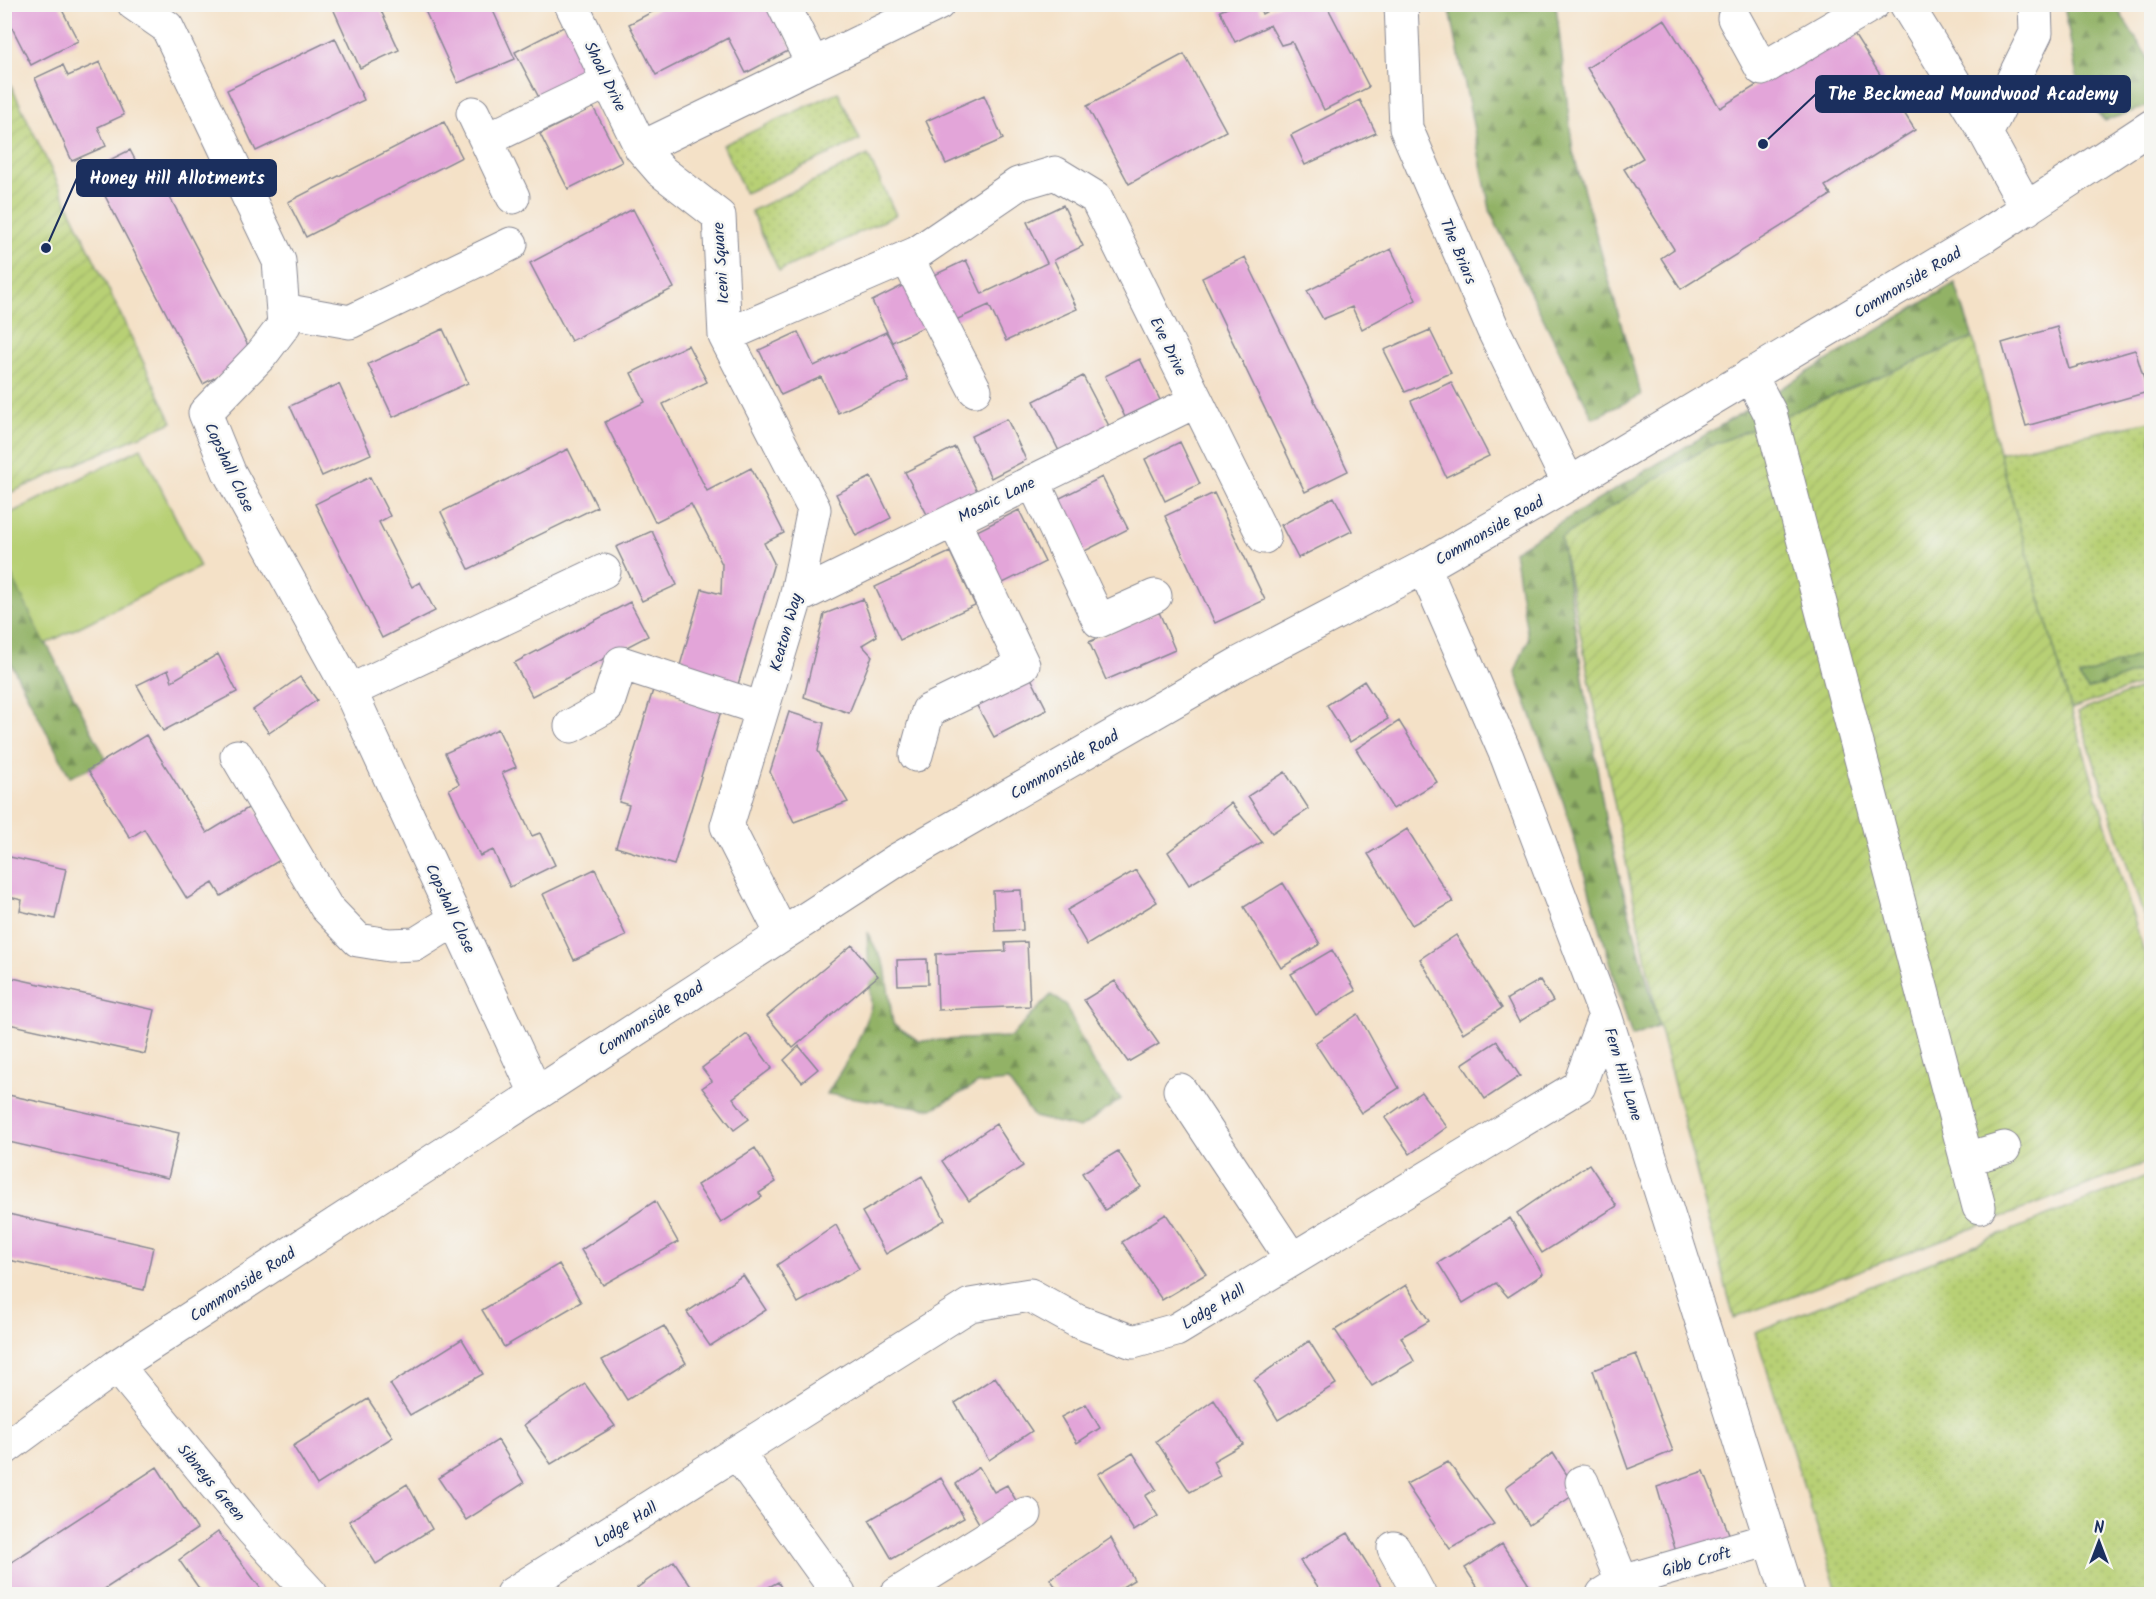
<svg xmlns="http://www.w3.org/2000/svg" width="2156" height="1599" font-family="Kalam,sans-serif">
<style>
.grass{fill:url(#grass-dots);stroke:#6a806a;stroke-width:1.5}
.forest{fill:url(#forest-firs);stroke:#567062;stroke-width:1.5}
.garden{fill:url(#garden-furrows);stroke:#6a806a;stroke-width:1.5}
.pitch{fill:#b8d075;stroke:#6a806a;stroke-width:1.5}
.building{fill:#e3a5d9}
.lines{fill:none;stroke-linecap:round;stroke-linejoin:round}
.minor-casing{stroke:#888892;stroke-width:35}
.minor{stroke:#fff;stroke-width:33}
.labels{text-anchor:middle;stroke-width:5;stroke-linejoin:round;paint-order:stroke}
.street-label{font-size:16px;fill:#1b2f5e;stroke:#f6f6f2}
.leader{fill:none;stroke:#1b2f5e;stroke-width:2}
.callout-dot{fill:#1b2f5e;stroke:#f6f6f2;stroke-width:2}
.callout{fill:#1b2f5e;stroke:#1b2f5e;stroke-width:2}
.callout-label{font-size:18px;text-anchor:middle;font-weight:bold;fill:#fff}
</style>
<defs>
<pattern id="grass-dots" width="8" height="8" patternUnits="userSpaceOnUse" patternTransform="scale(1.5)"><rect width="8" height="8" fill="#b8d075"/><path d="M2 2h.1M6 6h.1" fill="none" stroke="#9eb368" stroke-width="1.8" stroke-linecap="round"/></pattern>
<pattern id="forest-firs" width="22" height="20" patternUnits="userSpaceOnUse" patternTransform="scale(1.5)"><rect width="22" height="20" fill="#92b266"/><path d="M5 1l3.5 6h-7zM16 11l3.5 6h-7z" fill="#769157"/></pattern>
<pattern id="garden-furrows" width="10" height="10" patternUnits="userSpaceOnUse" patternTransform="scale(1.5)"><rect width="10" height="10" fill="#b8d075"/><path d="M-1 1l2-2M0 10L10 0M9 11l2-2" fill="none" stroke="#9eb368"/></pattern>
</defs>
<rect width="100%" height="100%" fill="#f6f6f2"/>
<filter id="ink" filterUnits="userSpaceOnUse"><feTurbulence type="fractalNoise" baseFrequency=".0167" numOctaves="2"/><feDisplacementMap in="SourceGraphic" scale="12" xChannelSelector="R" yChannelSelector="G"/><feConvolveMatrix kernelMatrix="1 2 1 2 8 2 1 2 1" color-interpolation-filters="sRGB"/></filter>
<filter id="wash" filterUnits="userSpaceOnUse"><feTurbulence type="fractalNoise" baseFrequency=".008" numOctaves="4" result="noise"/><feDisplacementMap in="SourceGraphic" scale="24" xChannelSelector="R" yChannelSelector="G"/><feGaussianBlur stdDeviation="1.35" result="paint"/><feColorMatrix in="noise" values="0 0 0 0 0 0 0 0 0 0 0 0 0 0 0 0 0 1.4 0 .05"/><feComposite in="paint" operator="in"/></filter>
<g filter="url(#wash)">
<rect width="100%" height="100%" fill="#f4e1c7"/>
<path class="grass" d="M838,92L860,140L745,193L723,145Z
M868,155L896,215L779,271L751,211Z
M2151,421V681L2071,709L1999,453Z
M2151,685H2152L2151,939L2078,712Z
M2151,1175V1594H1838L1755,1332Z"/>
<path class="forest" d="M1449,5H1556L1573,152L1641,395L1593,418L1491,214Z
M2064,5H2115L2148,58L2151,67V105L2105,121L2080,95Z
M1955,283L1973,338L1708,447L1561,538L1606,824L1659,1026L1632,1037L1564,804L1515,672L1528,639L1514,551Z
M4,561L107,761L70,777L5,652Z
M2151,651V667L2088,690L2079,677Z
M867,932L885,966L893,1024L919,1041L1011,1037L1051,995L1065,1004L1092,1061L1121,1099L1080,1128L1034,1117L1008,1081L977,1084L932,1109L827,1094L856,1046L871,1007Z"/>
<path class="garden" d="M5,73L172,422L5,495H4Z
M1973,338L1999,453L2071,709L2151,976V1161L1734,1318L1659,1026L1561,538L1708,447Z"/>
<path class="pitch" d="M141,448L200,567L45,644L5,562V516Z"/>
<g id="blocks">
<path class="building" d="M4,4H59L78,41L31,65L4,12Z
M331,4H378L399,50L360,68Z
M422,4H490L515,59L458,83Z
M667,4H769L792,49L746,73L728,38L656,75L629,24Z
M1237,4H1258L1262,14L1281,4H1326L1369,87L1324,110L1292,42L1281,45L1270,25L1235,42L1220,11Z
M1664,19L1720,108L1850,27L1915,130L1825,186L1831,195L1681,289L1661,258L1674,249L1624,169L1643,158L1587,68Z
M569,24L597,79L544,107L515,52Z
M335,38L364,100L256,151L227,90Z
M1184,54L1226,131L1129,184L1087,106Z
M100,62L124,115L98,127L106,146L72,161L35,78L63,65L68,76Z
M984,95L1003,139L946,164L926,121Z
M1360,100L1376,133L1305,165L1291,135Z
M593,107L622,162L568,189L540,134Z
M444,122L462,157L306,237L288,202Z
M130,150L141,171L153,165L254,357L203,384L91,169Z
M1063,205L1083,246L1054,260L1077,309L1006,341L989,305L949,323L928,278L966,260L982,294L1047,263L1027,222Z
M633,209L674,288L571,341L530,263Z
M1391,249L1416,300L1362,329L1352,307L1323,319L1307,291Z
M1245,257L1348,471L1305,492L1202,278Z
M908,283L928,325L892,342L908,380L838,413L821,377L781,395L759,350L798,332L814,366L886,332L892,342L872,301Z
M2057,327L2069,369L2135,350L2148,392L2026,426L2002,343Z
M443,329L468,383L393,417L368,364Z
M1430,330L1451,373L1405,392L1384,350Z
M688,345L707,382L663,404L707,491L751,468L784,533L764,543L774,563L737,688L679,669L702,589L721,594L722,564L691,504L655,522L605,422L645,402L631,373Z
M1140,359L1160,400L1125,417L1105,376Z
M1083,376L1110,428L1060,453L1034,401Z
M1451,382L1489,456L1446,477L1411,401Z
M339,384L371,454L322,476L290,406Z
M1007,419L1026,460L991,478L971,436Z
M1180,442L1200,484L1165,501L1145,459Z
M955,447L981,499L932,524L905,472Z
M568,449L597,507L469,569L441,512Z
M370,477L390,516L379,522L412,587L420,582L435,611L382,638L315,504Z
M871,477L891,518L856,536L836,494Z
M1102,477L1128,529L1079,554L1052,502Z
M1214,493L1265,600L1215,623L1165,516Z
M1334,497L1352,531L1298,558L1281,525Z
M1019,510L1045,562L995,587L969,535Z
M652,531L677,585L642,601L616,547Z
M950,552L975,605L900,640L875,587Z
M863,599L877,636L862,645L872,656L849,713L804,697L824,614Z
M630,602L648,636L532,696L514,663Z
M1159,612L1175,650L1106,680L1089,642Z
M218,654L237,692L163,731L137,685L168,670L172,681Z
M1030,676L1047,710L994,737L976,704Z
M300,677L317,700L269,733L253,710Z
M1364,681L1388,719L1350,742L1327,705Z
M653,690L721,711L674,865L616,847L629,805L619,802Z
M789,712L824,723L818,751L848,802L794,822L770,772Z
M1399,721L1437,782L1393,809L1356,749Z
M498,729L516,767L502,773L532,836L540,833L555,865L510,887L493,850L480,856L449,789L459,784L445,753Z
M146,735L207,833L253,805L285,857L221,896L213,883L187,899L144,829L130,838L88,770Z
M1285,772L1309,809L1272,833L1248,796Z
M1231,803L1262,842L1189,885L1168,852Z
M1407,829L1453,902L1412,925L1368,854Z
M5,856L66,869L55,919L20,911L22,900L5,896Z
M595,869L626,936L574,960L543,894Z
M1136,870L1157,902L1087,945L1067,910Z
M1283,883L1320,944L1281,968L1244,907Z
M1021,890L1023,930L995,931L993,891Z
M1456,935L1502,1008L1463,1033L1420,959Z
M1027,942L1030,1006L938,1010L936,954L1006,951L1005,943Z
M852,945L878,976L793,1048L767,1016Z
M1332,950L1356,991L1316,1015L1291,974Z
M927,959L928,984L898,985L897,960Z
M4,976L155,1010L145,1054L4,1023Z
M1540,980L1553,1001L1519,1022L1507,999Z
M1115,981L1159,1044L1128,1062L1084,1000Z
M1358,1014L1399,1088L1361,1113L1315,1043Z
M747,1034L772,1068L733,1098L749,1119L734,1130L702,1088L712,1081L702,1068Z
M1497,1041L1520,1076L1485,1099L1462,1064Z
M799,1046L818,1069L802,1082L784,1060Z
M1421,1092L1447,1127L1410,1154L1385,1118Z
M4,1094L179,1133L168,1178L4,1141Z
M996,1124L1023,1166L969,1201L942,1161Z
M755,1148L776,1182L759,1193L762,1197L721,1223L697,1185Z
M1118,1151L1141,1187L1105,1210L1082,1173Z
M1589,1164L1617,1206L1542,1253L1517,1213Z
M922,1176L945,1220L886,1254L862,1212Z
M655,1201L678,1242L603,1285L581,1250Z
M4,1213L153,1247L144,1290L4,1259Z
M1166,1214L1206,1274L1162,1300L1122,1242Z
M1510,1218L1543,1274L1508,1297L1496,1283L1463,1303L1438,1263Z
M836,1225L859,1269L798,1303L777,1265Z
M559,1264L581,1302L504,1347L482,1310Z
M743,1275L766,1310L710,1346L687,1312Z
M1406,1285L1429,1321L1401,1337L1414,1361L1372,1386L1335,1330Z
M664,1326L686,1363L627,1400L602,1360Z
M462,1339L483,1374L410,1415L390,1384Z
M1309,1341L1336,1384L1278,1420L1254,1380Z
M1636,1354L1673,1451L1628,1469L1593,1370Z
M995,1377L1032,1431L989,1460L955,1403Z
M585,1384L615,1426L551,1464L524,1425Z
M368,1399L393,1437L317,1485L293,1446Z
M1214,1400L1243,1444L1213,1461L1220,1476L1190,1492L1156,1441Z
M1086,1404L1100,1428L1077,1443L1061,1417Z
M498,1440L524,1483L466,1520L438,1478Z
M1133,1453L1156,1489L1145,1496L1158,1516L1134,1531L1098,1474Z
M1553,1453L1578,1492L1529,1525L1506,1487Z
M1448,1462L1494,1524L1450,1549L1406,1484Z
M157,1467L197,1529L97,1594H11L4,1585V1567Z
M979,1467L994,1492L1007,1485L1021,1509L983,1530L956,1484Z
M1704,1471L1732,1541L1678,1559L1657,1487Z
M941,1478L964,1518L892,1559L869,1520Z
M407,1484L432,1529L376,1564L349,1521Z
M218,1532L262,1590L255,1594H203L179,1560Z
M1348,1533L1386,1594H1323L1300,1561Z
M1111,1538L1134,1580L1111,1594H1061L1050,1579Z
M1502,1544L1535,1594H1482L1465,1568Z
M674,1561L696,1594H641L637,1588Z
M778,1582L785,1594H756Z"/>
</g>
</g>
<g filter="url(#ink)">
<use href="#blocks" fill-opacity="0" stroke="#888892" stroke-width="1.5"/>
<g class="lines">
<g class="minor-casing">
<path id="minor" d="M134,4L167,27L279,261L284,325L262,354L205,413L229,472L350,691L536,1093
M571,4L641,148
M783,4L813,65
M938,4L641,148L661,171L719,216L725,336L917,253L1018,184L1055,173L1096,198L1264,537
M1401,4L1406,128L1493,329L1569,484
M1906,4L1986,134L2027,209
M1734,18L1762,69L1873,4
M473,113L513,197
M1986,134L2036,33L2035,4
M486,140L609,81
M907,258L975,390
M283,310L350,322L511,244
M725,336L814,509L796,598L727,826L781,932
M1750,375L1770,413L1979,1207
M1033,481L1099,621L1155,596
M1424,567L1507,757L1605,1015L1788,1594
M796,598L1196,401
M350,691L604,571
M571,726L607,706L621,663L762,709
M916,755L928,711L1023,665L954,520
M237,756L326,907L358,940L389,945L416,944L456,919
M1180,1090L1291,1258
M1966,1159L2004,1148
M117,1366L252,1530L311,1594
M4,1449L117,1366L897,860L1240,663L1424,567L1569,484L1986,235L2152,126
M738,1454L839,1594
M1582,1482L1622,1582
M1394,1548L1419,1594
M512,1594L970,1305L1030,1295L1077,1321L1133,1342L1176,1330L1579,1086L1605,1015
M897,1594L1025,1514
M1603,1594L1622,1582L1770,1539"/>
</g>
<use href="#minor" class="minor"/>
</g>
</g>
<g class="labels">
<g class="street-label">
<text transform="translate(606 76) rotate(64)" y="6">Shoal Drive</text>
<text transform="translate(1459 251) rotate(67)" y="6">The Briars</text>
<text transform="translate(720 263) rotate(-94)" y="6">Iceni Square</text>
<text transform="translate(1907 282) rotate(-31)" y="6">Commonside Road</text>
<text transform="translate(1169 346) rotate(64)" y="6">Eve Drive</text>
<text transform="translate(230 467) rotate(65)" y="6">Copshall Close</text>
<text transform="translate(996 499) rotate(-26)" y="6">Mosaic Lane</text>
<text transform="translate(1489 530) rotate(-30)" y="6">Commonside Road</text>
<text transform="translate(785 632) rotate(-74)" y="6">Keaton Way</text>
<text transform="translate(1064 764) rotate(-30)" y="6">Commonside Road</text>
<text transform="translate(451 908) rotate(65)" y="6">Copshall Close</text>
<text transform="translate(650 1018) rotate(-33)" y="6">Commonside Road</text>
<text transform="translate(1624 1074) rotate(73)" y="6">Fern Hill Lane</text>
<text transform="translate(242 1284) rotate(-33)" y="6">Commonside Road</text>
<text transform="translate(1213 1306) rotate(-32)" y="6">Lodge Hall</text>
<text transform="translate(212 1482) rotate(50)" y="6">Sibneys Green</text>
<text transform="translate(625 1524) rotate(-32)" y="6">Lodge Hall</text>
<text transform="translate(1696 1561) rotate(-16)" y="6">Gibb Croft</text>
</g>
</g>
<path class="leader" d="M1763 144L1816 94M46 248L77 178"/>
<g class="callout-dot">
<circle cx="1763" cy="144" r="6"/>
<circle cx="46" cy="248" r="6"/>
</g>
<g class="callout">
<rect x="1816" y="76" width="314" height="36" rx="6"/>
<rect x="77" y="160" width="199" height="36" rx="6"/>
</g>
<g class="callout-label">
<text x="1973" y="100">The Beckmead Moundwood Academy</text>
<text x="177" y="184">Honey Hill Allotments</text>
</g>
<rect width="2156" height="1599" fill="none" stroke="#f6f6f2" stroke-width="24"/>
<g transform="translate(2099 1542)" stroke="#f6f6f2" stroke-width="4.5" paint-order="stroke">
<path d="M0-4.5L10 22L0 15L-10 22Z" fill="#1b2f5e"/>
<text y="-9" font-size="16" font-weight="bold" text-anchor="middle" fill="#1b2f5e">N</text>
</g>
</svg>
